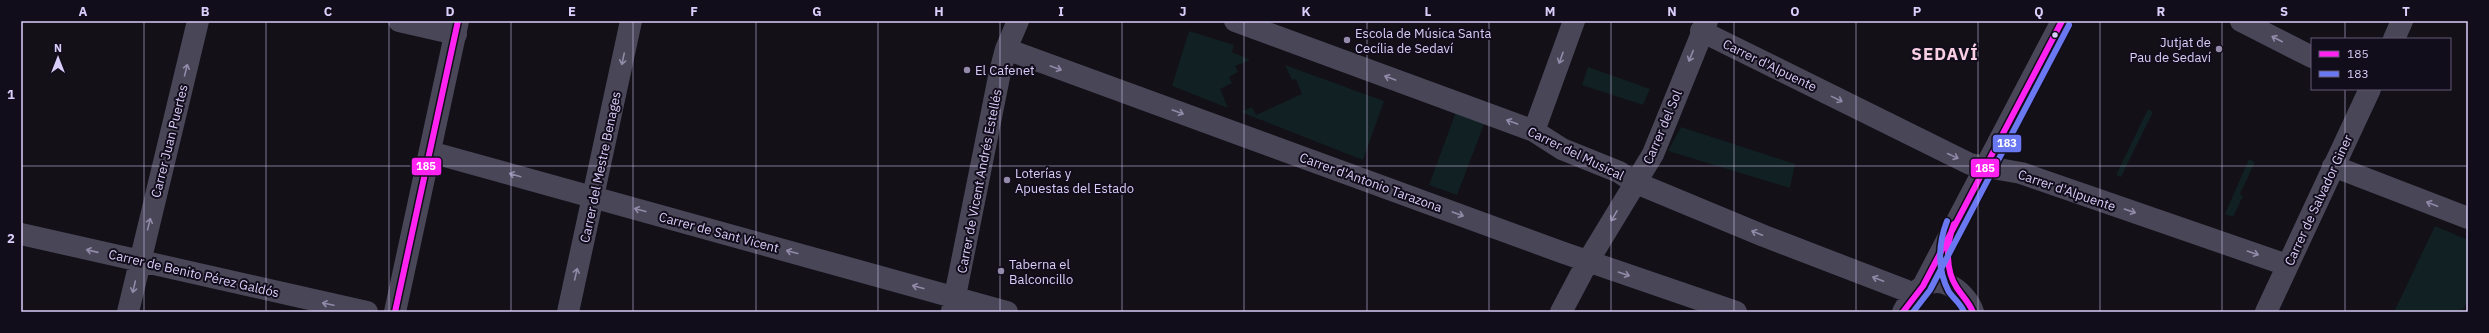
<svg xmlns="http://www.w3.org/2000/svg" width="2489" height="333" font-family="'IBM Plex Sans',sans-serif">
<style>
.green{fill:#112022}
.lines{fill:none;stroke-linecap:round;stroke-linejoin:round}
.minor{stroke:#494658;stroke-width:22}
.bus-1-casing{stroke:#120d1b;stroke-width:9}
.bus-2-casing{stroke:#120d1b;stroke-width:9}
.bus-1{stroke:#ff22f1;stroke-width:6}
.bus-2{stroke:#6a79f2;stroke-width:6}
.oneway{stroke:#918aa8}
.grid{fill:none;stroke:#d9cdf9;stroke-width:1;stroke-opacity:0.55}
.bus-dot{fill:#d9cdf9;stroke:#120d1b;stroke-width:1.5}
.poi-dot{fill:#948baa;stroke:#120d1b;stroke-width:1.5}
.labels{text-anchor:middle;stroke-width:4;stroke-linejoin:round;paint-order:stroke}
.poi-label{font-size:13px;fill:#d9cdf9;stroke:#120d1b;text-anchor:start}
.street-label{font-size:13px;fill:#d9cdf9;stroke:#120d1b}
.district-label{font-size:17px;font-weight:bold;letter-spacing:1px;fill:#f9cfe3;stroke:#120d1b}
.line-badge{stroke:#120d1b;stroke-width:1.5}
.badge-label{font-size:11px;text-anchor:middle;font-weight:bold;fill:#fff}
.neatline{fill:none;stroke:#d9cdf9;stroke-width:1.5}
.grid-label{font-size:13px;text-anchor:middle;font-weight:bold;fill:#d9cdf9}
</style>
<rect width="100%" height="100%" fill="#131018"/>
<path class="green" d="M1189,31L1234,45L1232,52L1250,60L1235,66L1238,72L1229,77L1232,83L1220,89L1228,108L1172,86Z
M1285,65L1384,101L1363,160L1241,112L1252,107L1256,115L1302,94L1296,79L1292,80Z
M1588,67L1650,89L1643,105L1582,85Z
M1457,109L1486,119L1457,195L1429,185Z
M2148,109L2153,112L2121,177L2116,175Z
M1681,127L1795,164L1790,188L1668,151Z
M2249,159L2255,162L2240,194L2243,196L2233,217L2225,214Z
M2435,226L2468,240V299L2462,312H2394Z"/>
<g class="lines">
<path class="minor" d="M399,21L456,34
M1235,21L1534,131L1562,149L1619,172L1634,182L1764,236L1915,294
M2241,21L2312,57
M1701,31L1970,164L2021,173L2287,265
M2394,39L2402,21
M1006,49L1564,253L1736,312
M1534,131L1574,21
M430,152L1007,312
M2333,166L2468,218
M21,234L367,312
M1923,286L2062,21
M952,311L1000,72L1006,49L1018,21
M128,312L198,21
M395,312L458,21
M568,312L631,21
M1561,312L1588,261L1653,154L1707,21
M1903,312C1908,303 1913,293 1922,287C1942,272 1967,294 1973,312
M2266,312L2370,89"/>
<g class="bus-1-casing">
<path id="bus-1" d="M1954,224C1946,244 1945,270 1957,288C1963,297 1969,302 1973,312
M395,312L458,21
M1903,312L1923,286L2062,21"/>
</g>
<g class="bus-2-casing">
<path id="bus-2" d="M1947,221C1938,244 1937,270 1949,292C1954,299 1961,304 1964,312
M1913,312L1930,290L2069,25"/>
</g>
<use href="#bus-1" class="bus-1"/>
<use href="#bus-2" class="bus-2"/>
</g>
<defs><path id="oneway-shaft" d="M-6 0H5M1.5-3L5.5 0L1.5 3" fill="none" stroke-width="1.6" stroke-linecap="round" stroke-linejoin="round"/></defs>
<g class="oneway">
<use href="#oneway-shaft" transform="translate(2277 39) rotate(-153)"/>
<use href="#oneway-shaft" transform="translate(1691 56) rotate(112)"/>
<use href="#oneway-shaft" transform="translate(1561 58) rotate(110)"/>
<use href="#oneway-shaft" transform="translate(623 59) rotate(102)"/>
<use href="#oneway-shaft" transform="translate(1056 68) rotate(20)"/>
<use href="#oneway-shaft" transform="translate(186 70) rotate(-76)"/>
<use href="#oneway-shaft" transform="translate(1390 78) rotate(-160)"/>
<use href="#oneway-shaft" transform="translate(1837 99) rotate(26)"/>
<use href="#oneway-shaft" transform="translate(1178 112) rotate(20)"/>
<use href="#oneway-shaft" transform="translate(1512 122) rotate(-160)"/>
<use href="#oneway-shaft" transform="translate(1953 156) rotate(25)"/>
<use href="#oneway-shaft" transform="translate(515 175) rotate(-164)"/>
<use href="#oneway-shaft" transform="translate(2432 204) rotate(-159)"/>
<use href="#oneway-shaft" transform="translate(640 210) rotate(-165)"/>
<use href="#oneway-shaft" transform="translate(2130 211) rotate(19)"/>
<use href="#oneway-shaft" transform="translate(1458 214) rotate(20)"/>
<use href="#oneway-shaft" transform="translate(1614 216) rotate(120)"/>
<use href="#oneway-shaft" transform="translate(149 224) rotate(-76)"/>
<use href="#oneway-shaft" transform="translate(1757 233) rotate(-158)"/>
<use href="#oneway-shaft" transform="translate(92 251) rotate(-167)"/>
<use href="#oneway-shaft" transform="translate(792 252) rotate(-165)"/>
<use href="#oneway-shaft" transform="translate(2253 253) rotate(19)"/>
<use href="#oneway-shaft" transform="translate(576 274) rotate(-77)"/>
<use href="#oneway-shaft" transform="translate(1624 274) rotate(19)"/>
<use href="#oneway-shaft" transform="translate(1878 279) rotate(-159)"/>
<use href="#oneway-shaft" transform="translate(134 287) rotate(103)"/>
<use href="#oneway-shaft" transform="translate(918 287) rotate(-165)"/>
<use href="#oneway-shaft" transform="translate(328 304) rotate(-168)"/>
</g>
<path class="grid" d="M144,21V312M266,21V312M389,21V312M511,21V312M633,21V312M756,21V312M878,21V312M1000,21V312M1122,21V312M1244,21V312M1367,21V312M1489,21V312M1611,21V312M1734,21V312M1856,21V312M1978,21V312M2100,21V312M2222,21V312M2345,21V39M2345,89V312M21,166H2468"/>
<circle class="bus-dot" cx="2055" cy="35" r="3.5"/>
<g class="poi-dot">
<circle cx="1347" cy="40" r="4"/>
<circle cx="2219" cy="49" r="4"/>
<circle cx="967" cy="70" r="4"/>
<circle cx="1007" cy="180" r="4"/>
<circle cx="1001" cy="271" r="4"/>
</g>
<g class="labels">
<g class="poi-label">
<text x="1355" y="38">Escola de Música Santa<tspan x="1355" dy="15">Cecília de Sedaví</tspan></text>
<text x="2211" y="47" text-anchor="end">Jutjat de<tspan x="2211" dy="15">Pau de Sedaví</tspan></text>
<text x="975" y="75">El Cafenet</text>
<text x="1015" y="178">Loterías y<tspan x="1015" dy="15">Apuestas del Estado</tspan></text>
<text x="1009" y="269">Taberna el<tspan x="1009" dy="15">Balconcillo</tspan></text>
</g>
<g class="street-label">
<text transform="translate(1770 65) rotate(26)" y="5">Carrer d'Alpuente</text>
<text transform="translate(1662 127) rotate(-67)" y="5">Carrer del Sol</text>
<text transform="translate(169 141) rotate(-76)" y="5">Carrer Juan Puertes</text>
<text transform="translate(1576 153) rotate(26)" y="5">Carrer del Musical</text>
<text transform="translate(600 167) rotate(-78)" y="5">Carrer del Mestre Benages</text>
<text transform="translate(979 181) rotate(-79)" y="5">Carrer de Vicent Andrés Estellés</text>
<text transform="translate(1371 182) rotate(20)" y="5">Carrer d'Antonio Tarazona</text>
<text transform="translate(2067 190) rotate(19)" y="5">Carrer d'Alpuente</text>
<text transform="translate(2318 200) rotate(-65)" y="5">Carrer de Salvador Giner</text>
<text transform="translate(719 232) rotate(15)" y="5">Carrer de Sant Vicent</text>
<text transform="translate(194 273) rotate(13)" y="5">Carrer de Benito Pérez Galdós</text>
</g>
<g class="district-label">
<text x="1945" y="60">SEDAVÍ</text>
</g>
</g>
<g class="line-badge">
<rect x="1992" y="134" width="30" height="19" rx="4" fill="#6a79f2"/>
<rect x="411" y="157" width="31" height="19" rx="4" fill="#ff22f1"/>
<rect x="1970" y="158" width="30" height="20" rx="4" fill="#ff22f1"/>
</g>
<g class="badge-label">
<text x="2007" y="147">183</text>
<text x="426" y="170">185</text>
<text x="1985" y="172">185</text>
</g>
<rect width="2489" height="333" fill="none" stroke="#120d1b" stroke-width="44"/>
<rect x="2311" y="38" width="140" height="52" fill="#120d1b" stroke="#625a74"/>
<rect x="2319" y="51" width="20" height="6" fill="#ff22f1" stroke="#625a74"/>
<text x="2347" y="58" font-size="12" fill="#d9cdf9">185</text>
<rect x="2319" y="71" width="20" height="6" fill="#6a79f2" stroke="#625a74"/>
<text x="2347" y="78" font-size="12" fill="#d9cdf9">183</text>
<g transform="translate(58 58)" stroke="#120d1b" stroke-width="3" paint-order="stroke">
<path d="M0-3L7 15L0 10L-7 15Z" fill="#d9cdf9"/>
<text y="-6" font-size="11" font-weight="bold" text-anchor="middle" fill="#d9cdf9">N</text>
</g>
<rect x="22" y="22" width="2445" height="289" class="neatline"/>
<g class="grid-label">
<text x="83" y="16">A</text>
<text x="205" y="16">B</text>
<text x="328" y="16">C</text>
<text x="450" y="16">D</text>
<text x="572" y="16">E</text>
<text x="694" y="16">F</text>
<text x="817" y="16">G</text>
<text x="939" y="16">H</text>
<text x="1061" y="16">I</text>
<text x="1183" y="16">J</text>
<text x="1306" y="16">K</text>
<text x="1428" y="16">L</text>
<text x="1550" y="16">M</text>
<text x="1672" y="16">N</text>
<text x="1795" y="16">O</text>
<text x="1917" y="16">P</text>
<text x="2039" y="16">Q</text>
<text x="2161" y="16">R</text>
<text x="2284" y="16">S</text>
<text x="2406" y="16">T</text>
<text x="11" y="99">1</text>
<text x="11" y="243">2</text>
</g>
</svg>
